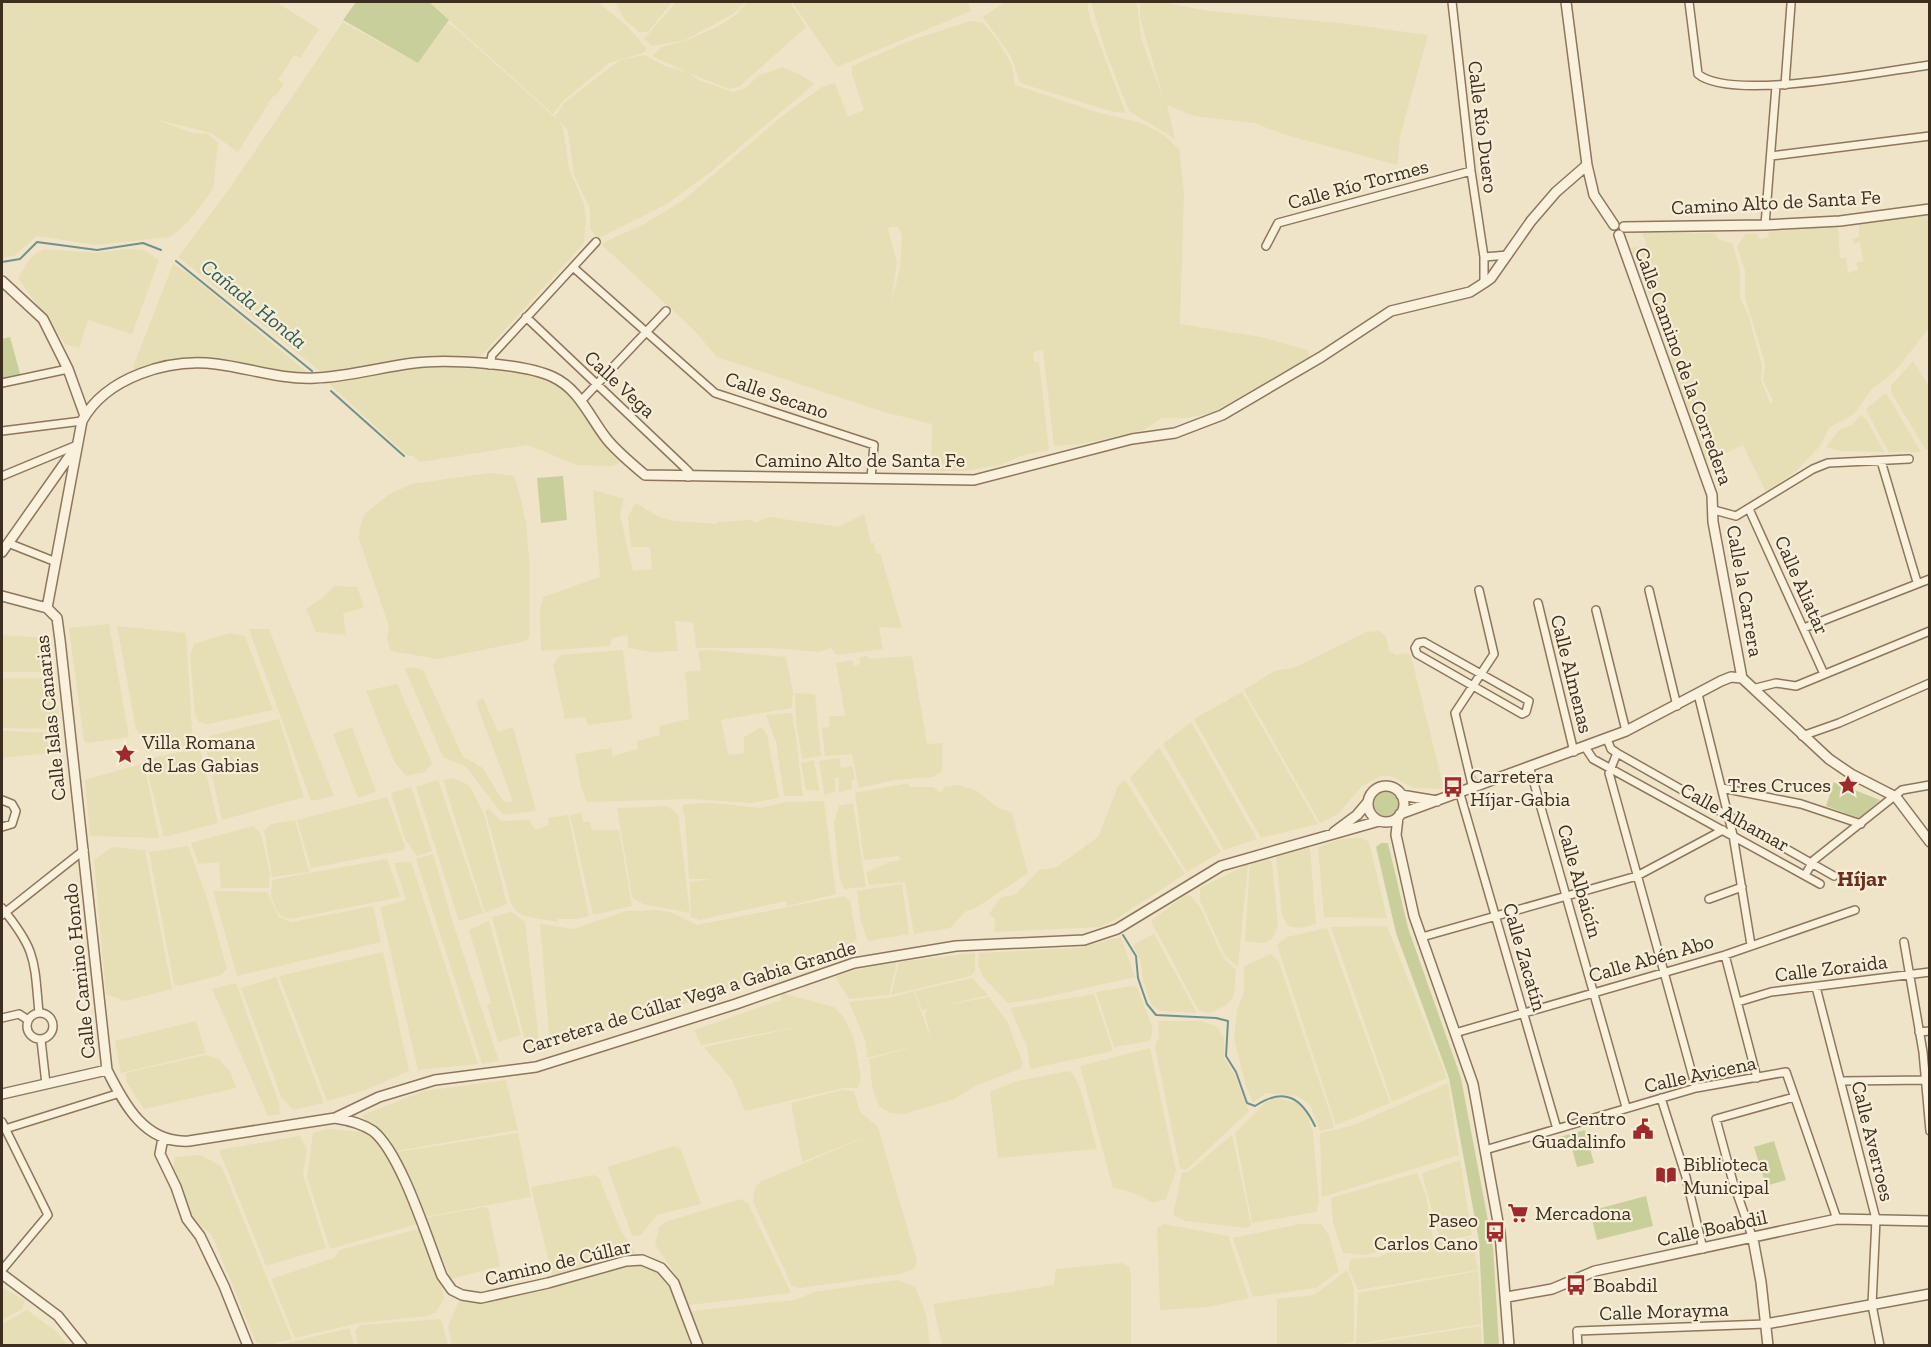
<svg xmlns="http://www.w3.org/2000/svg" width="1931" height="1347" font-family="'Zilla Slab',serif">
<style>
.farmland{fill:#e6deb5;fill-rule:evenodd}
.green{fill:#c9cf9b}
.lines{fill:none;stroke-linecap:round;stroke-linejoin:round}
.stream{stroke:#6f938a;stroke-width:2}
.minor-casing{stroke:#8d765c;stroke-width:10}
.tertiary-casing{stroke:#8d765c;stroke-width:12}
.minor{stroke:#faf1dc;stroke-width:7}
.tertiary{stroke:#faf1dc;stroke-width:9}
.labels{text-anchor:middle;stroke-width:4.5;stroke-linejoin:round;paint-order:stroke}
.street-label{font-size:20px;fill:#3d2e20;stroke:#f7eed8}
.poi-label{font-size:20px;fill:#3d2e20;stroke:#f7eed8;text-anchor:start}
.water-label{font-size:21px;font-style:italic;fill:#2f5d5a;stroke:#f7eed8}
.quarter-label{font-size:22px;font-weight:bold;fill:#6b2e1e;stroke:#f7eed8}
</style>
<rect width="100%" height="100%" fill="#f0e4c8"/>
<path class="farmland" d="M2,2H276L319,29L300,58L294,55L278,80L284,84L275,97L273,96L238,152L211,133L154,119L193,133L208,134L218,143L213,189L188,222L170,237L95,245L37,236L14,256L2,258Z
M429,2H598L628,27L647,49L643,53L609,63L563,101L553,114Z
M618,2H672L648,32H639L625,20L616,4Z
M676,2H746L733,14L685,40L653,46L644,39Z
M747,2H790L806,27L739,87L729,89L689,73L698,80L733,92L745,88L760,75L782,67L801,75L814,84L713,170L667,204L597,239L590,228V209L574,175L568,131L555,116L564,103L620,60L644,55L665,66L689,73L652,56L662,47L687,40L719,26L737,14Z
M792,2H968L971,11L837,67Z
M1005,2H1087L1090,19L1126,113L1110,111L1020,83L1011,56L983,17Z
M1091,2H1137L1141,38L1164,101L1140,18V2H1162L1208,11L1339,23L1428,35L1400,137L1397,165L1286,135L1254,123L1194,116L1167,105L1175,139L1129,111L1106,53Z
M970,21L983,23L998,41L1012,65L1015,85L1096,112L1141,123L1164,135L1179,149L1184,193L1180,324L1261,337L1308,350L1309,357L1212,413L1185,418H1162L1144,430L1082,444L1054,446L1043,350L1034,352V362H1039L1049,450L1021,456L1001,465L965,471H931L932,424L884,412L717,357L695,331L601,244L646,223L685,199L786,113L822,87L835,83L848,117L864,110L852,74V66L912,40ZM898,226L902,236L900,268L891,304L897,263L888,228Z
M343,22L418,63L448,23L459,31L559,121L563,128L569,168L584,204L586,219L584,243L481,356L342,372L320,371L178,257L229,189Z
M1929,215V328L1896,370L1871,390L1854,414L1829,428L1820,446L1796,471L1766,492L1743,445L1706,462L1664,340L1665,333L1631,248L1647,245L1642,233H1714L1720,240L1733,244L1740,272V298L1749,317L1762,366L1761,380L1770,403L1773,401L1763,380L1765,364L1745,297V271L1737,246L1746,233L1756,234L1759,239L1769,237L1768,232L1838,226L1840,258H1846L1848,273L1858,270L1856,263L1863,261L1860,242L1854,244L1852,239L1859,237V223Z
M44,249L95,253L126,249L144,250L159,260L132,334L88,320L79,348L65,344L18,278L32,256Z
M173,264L189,274L308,373L306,375L214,360L136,371L133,367Z
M1913,361L1929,386V449L1926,450L1891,392V386Z
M447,367L509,371L539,375L557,383L582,409L604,445L620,463L612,466L577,465L528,445L421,462L413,456H408L327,382L421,368Z
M1886,393L1921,452H1889L1878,433L1866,409Z
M1861,415L1867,421L1884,452L1840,451L1826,447L1839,430L1852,425Z
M489,473L514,476L519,491L526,523L530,569V636L526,641L438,659L391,651L387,639L389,626L359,539L360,526L365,514L388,495L412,484Z
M593,490L624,499L620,515L633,571L652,569L650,547H631L628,516L636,503L659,517L674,521L717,524L718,522L750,520L755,523L769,517L839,527L864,514L871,543H874L876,553H880L902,628L879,627L883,649L837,655L831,648L819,652L772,648H696L693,622L675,621L678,651L651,652L628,648V635L612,638L610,646L541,651L540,610L543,597L600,577Z
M334,586L357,587L364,607L343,614L346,635L316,632L306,609L324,597Z
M109,624L129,737L89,743L84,741L69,628Z
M117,626L186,633L193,745L146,752L143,738L136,729Z
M249,629H269L334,796L311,801Z
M1379,631L1386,636L1389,651L1396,655L1407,653L1411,656L1444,789L1414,788L1391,776H1380L1361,787L1338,814L1320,823L1244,690L1274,671L1296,667L1367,632Z
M229,633L245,636L273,710L208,724L199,722L195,714L190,656L194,644Z
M2,635L46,638L50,672H2Z
M623,650L632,719L588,725L585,717L565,719L553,665L560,655Z
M710,650L786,657L793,692L792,708L721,720L728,755L744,753V737L761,727L767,735L779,798L750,803L691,799L587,802L581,787L575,754L611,748L613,756L638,749L637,741L660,735L659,726L689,719L685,672L701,670L698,651Z
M868,656L869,659L912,656L927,744L942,743V772L933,777L895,780L859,788L852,754L825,756L822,728L830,727L829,716H845L836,663L852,660L854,666L860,664V657Z
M411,667L423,670L463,757L483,768L499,795L506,803L513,801L476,702L483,698L498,732L513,727L536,811L503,815L466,767L443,757L405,669Z
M2,678H46L48,694H57L60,729L2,728Z
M397,684L432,763L425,772L406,776L394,761L366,691Z
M1242,692L1318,824L1261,838L1194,719Z
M795,693L815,694L821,756L802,759L796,722Z
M792,713L796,737L803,796H784L776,742L766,715Z
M279,719L304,797L222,820L205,744L209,736Z
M1191,722L1257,839L1224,850L1163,744Z
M352,727L376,792L358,798L333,734Z
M2,731L57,733L58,747L50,753L2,758Z
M1159,747L1221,852L1187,872L1130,778Z
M200,748L218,823L164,837L149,778L151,758Z
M839,758L841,768L852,766L855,779L851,781L852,789L839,792V777L835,778V791L824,795L819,761Z
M814,760L819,791L806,790L801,763Z
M144,763L159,838L90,836L85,780Z
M453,778L469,785L484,814L507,904L485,913L443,780Z
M438,780L483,913L459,921L416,787Z
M1125,780L1185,874L1116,919L1100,927L994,932L995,919L989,914L1001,897L1015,895L1039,870L1055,868L1098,837L1118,786Z
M909,783V787H933L941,793L944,787L959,785L977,791L997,807L1012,813L1028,873L974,909L966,911L950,928L914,934L905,882L869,885L866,873L889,862L900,860L899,856L864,860L855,793Z
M411,787L432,851L417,856L405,839L391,793Z
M387,797L405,846L404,850L311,868L297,820Z
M824,801L836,894L787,906L786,901L699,920L691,917L690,882L711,879H689L685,819L682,807L685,804L713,803L760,808L786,802Z
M853,803L866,887L844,889L839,876L834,823L839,806Z
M667,806L678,814L690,913L643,904L632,897L617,808Z
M489,809L501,821L529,820L536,830L549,825L548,818L568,815L589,916L576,919H557L558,922L524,916L516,911L511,903L485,810Z
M582,813L583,822H590L592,830H619L632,906L593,915L570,815Z
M295,820L309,872L272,877L264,831L271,824Z
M253,826L261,834L270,873L269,888H221L219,862L199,864L191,843Z
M1361,838L1369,842L1387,918L1324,917L1318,847L1341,839Z
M188,846L209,904L227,969L221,975L179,986L174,984L149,852Z
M112,847L145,850L172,989L125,1001L106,994L94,860Z
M1303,847L1310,848L1316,924L1300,928L1288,926L1282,915L1276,856Z
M433,854L454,926L499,1061L482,1064L416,859Z
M1267,858L1272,862L1278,927L1272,939L1264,943L1245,941L1250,863Z
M387,859L401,897L290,919L283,917L277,911L271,896L272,880Z
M411,862L478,1064L418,1070L380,907L406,900L394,863Z
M1248,864L1238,967L1225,956L1200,901V888Z
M902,884L909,934L868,941L861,922L857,891Z
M213,891L267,892L279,917L292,922L373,906L381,942L237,976Z
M1190,895L1200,907L1223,957L1236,970L1234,996L1227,1005L1209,1013L1199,1011L1151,921L1184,896Z
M844,896L850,901L857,940L831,952L649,1016L550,1047L540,924L574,929L626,911L658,910L673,913L697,925Z
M511,912L525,922L540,1049L528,1051L492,917Z
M489,921L521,1035L498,1042L487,1005L491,1003L469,930Z
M1387,926L1447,1078L1392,1102L1331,927Z
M1327,928L1390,1103L1336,1125L1277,945L1287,937Z
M1154,934L1197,1013L1160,1011L1152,1006L1143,981L1141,962L1133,945Z
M1121,937L1135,977L1037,999L1008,1003L983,977L978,964L979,953L1077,948Z
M383,952L409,1071L363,1091L327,1101L279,976Z
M975,953V971L971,976L891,995L899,962Z
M1271,954L1279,962L1334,1125L1333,1128L1320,1131L1310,1105L1298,1096L1266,1093L1253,1103L1246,1086L1234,1039L1237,1010L1244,992V966Z
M897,962L889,995L849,999L835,977L856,970Z
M276,977L324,1103L293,1110L281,1096L241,988Z
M972,978L988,995L942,1006L989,997L1007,1021L1023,1064L1020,1069L977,1085L952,1100L904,1114L890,1113L879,1106L873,1091L869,1059L932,1042L867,1058L866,1042L849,1002L893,997L914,991L931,1040L925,1013L928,1009L922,1010L915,991Z
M236,983L279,1103L280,1114L268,1116L212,989Z
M1132,986L1137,987L1152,1026V1035L1149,1041L1114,1047L1096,992Z
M781,993L834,1007L844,1018L854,1039L861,1078L858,1088H844L745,1111L732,1080L704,1047L812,1024L701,1045L694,1030L781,1000Z
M1094,994L1113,1051L1030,1069L1027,1047L1010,1008Z
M196,1021L206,1053L121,1073L115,1041Z
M1158,1021H1201L1216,1026L1224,1038V1058L1234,1074L1249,1111L1186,1170L1180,1168L1155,1047L1159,1037Z
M1150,1048L1176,1171L1166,1199L1154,1203L1131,1192L1113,1188L1080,1066Z
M206,1055L219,1059L230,1071L236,1088L144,1109L127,1083L125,1073Z
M1068,1071L1073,1074L1081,1091L1097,1149L998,1158L990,1092L1014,1082Z
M506,1080L518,1130L396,1151L388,1136L361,1116L424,1091Z
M1448,1083L1459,1155L1322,1197L1320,1133L1351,1126Z
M842,1090L854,1091L860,1112L878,1127L917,1261L915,1268L900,1274L801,1288L792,1286L753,1202L755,1188L760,1182L877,1132L802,1162L791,1103Z
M1277,1098L1297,1103L1307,1115L1313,1132L1319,1203L1316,1212L1252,1223L1235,1133L1266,1102Z
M327,1129L362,1132L377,1142L387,1153L417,1224L330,1249L307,1177L313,1133Z
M518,1133L531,1197L424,1217L418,1194L415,1193L397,1152Z
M1232,1135L1251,1225L1247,1228L1186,1221L1173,1215L1182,1172H1188Z
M300,1136L307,1149L303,1174L326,1248L266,1266L219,1150Z
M674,1146L681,1150L701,1204L657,1215L640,1236L632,1235L607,1167Z
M201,1155L222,1167L292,1339L269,1345L256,1343L212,1235L193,1219L173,1168L175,1157Z
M1460,1160L1472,1235L1443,1241L1472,1238L1478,1270L1358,1290L1349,1270L1350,1259L1378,1257L1411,1244L1440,1241L1422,1173Z
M1417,1173L1426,1195L1433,1239L1419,1240L1366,1255L1343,1253L1333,1223L1331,1198Z
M594,1175L599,1178L620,1229L635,1253L552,1275L531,1187Z
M741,1199L748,1203L791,1293L689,1305L680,1281L655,1244L659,1227L665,1222Z
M484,1207L488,1208L500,1266L451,1279L425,1218Z
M1164,1224L1228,1236L1249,1298L1208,1307L1160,1310L1157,1228Z
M1300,1224H1321L1329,1236L1339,1271L1316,1288L1253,1297L1233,1238Z
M418,1229L443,1292L444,1299L436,1312L428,1316L359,1323L295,1338L271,1279L334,1258L340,1250Z
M635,1262L660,1272L670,1284L677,1300L680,1314L695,1345H452L448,1326L461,1297L515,1295L577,1281Z
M1122,1263L1130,1267L1131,1279V1345H942L933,1304L1054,1285L1056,1269Z
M1347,1270L1354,1288V1342L1331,1345H1277V1299L1314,1295Z
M1478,1271L1481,1324L1356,1344L1358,1293Z
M897,1280L915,1287L926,1314L930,1345H703L691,1315L693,1311L795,1300L814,1292Z
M2,1287L25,1301L22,1309L2,1320Z
M27,1310L57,1332L67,1345H2V1324Z
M441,1319L448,1345H358L355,1331L360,1325Z
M1481,1326L1482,1345H1359Z
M349,1328L354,1345H280Z"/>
<path class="green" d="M356,2H429L449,20L418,63L343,20Z
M10,337L21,377L2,380V339Z
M563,476L567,520L541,523L537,478Z
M1834,782L1880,800L1859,818L1826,806Z
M1374 804a12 12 0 1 1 24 0a12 12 0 1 1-24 0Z
M1381,843H1388L1408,928L1461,1078L1493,1247L1499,1345H1484L1479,1241L1449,1078L1396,933L1376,847Z
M1585,1130L1594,1163L1577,1167L1571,1145L1562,1147L1559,1137Z
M1774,1141L1786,1180L1766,1186L1754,1147Z
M1646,1196L1653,1226L1597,1240L1590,1211Z"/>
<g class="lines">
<path class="stream" d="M176,261L312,371
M2,262L20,259L37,242L97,250L143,243L161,250
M331,391L404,456
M1123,935L1136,956L1138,978L1147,1004L1156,1015L1216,1018L1228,1021L1226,1056L1236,1072L1247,1103L1255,1106C1284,1087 1301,1097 1315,1126"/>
<g class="minor-casing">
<path id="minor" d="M1452,2L1471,171L1484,257V283
M1689,2L1698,74C1731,102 1883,71 1930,65
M1785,85L1791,4
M1771,156L1930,136
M1765,225L1776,86
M1266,246L1278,223L1471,171
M1484,257L1508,255
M574,268L715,393L874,445L871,478
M526,317L684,467L689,472L688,477
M490,365L492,355L596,242
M2,383L68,369
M581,401L666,311
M2,431L82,421
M1881,461L1917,582
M2,476L77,445
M1749,509L1824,674
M1714,510L1736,516L1813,469L1828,463L1909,459
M8,543L56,562
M1649,590L1677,706
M1538,603L1574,752
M1596,610L1626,731
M1804,628L1930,579
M1424,642L1529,701L1526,712L1522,714L1417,654L1415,648L1418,643Z
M1756,688L1776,683L1796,686L1930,631
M1698,694L1733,835L1751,945
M1802,736L1839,723L1930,683
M1607,739L1611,749L1617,753L1834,876
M1585,747L1593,759L1820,884
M1617,753L1609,773L1696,1088
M1530,769L1626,1107
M1722,788L1801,804L1861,824
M1473,789L1455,713L1494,654L1479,590
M1460,794L1557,1129
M2,800L12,804L16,811L12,824L2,827
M1805,875L1814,860L1902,790L1930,785
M1709,899L1742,887
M2,908C37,951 34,960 39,1013
M2,915L84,850
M1422,937L1637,876L1723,830
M1904,942L1923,1052L1930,1131
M1725,955L1757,1078
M1816,987L1876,1219L1872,1305L1880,1346
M1738,1002L1771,992L1930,972
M27 1026a13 13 0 1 1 26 0a13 13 0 1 1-26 0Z
M2,1018L19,1014L28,1020
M1919,1032L1930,1031
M1455,1033L1725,955L1855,910
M41,1040L46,1084
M1841,1081L1928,1080
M1661,1098L1686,1177L1703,1249
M2,1122L48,1215L2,1270
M5,1129L120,1093
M1485,1150L1696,1088L1786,1072L1837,1219
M1753,1239L1733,1182L1716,1119L1794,1097
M1578,1346L1577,1331L1766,1324"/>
</g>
<g class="tertiary-casing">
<path id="tertiary" d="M1566,2L1587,165L1594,195L1614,225
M1624,227L1765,225L1840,221L1930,209
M1619,235L1712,495L1713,522L1742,678
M2,281L43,319L68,369L85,416
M2,552L76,447
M2,596L47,608
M47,608L82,421C106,377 169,358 216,364C249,368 282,380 315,378C348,377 381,367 414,363C446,359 524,363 553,377C579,389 589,416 606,438C616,451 632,464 645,475L974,480L1132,439L1175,433L1222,415L1321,357L1391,311L1470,292L1484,283L1491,278L1531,221L1556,192L1587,165
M47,608L57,618L60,640L107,1070C124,1104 145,1144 189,1141L335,1118L379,1097L435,1080L536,1067L736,1004L854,963L956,946L1084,940L1117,929L1221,866L1379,821
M1742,678L1829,759L1851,774L1896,797L1930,842
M1368 804a18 18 0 1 1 36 0a18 18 0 1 1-36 0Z
M1401,795L1437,801
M1400,814L1626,731L1721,681L1731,677L1742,678
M1398,817L1396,835L1414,916L1473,1084L1500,1233L1509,1346
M1334,832L1357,815L1368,802
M2,1094L107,1070
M335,1118C348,1120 361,1123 373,1131C401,1153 428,1241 442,1276L452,1290L462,1295L481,1298L548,1283L626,1261L642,1260L661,1268L674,1283L698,1346
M163,1138L160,1154L176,1187L187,1219L200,1236L224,1286L248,1346
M1753,1239L1761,1282L1768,1346
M2,1274L58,1316L82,1346
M1507,1297L1552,1289L1595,1271L1837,1219L1930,1221
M1766,1324L1930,1294"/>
</g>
<use href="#minor" class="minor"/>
<use href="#tertiary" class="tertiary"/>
</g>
<defs>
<g id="sight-bare" transform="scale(1.62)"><path d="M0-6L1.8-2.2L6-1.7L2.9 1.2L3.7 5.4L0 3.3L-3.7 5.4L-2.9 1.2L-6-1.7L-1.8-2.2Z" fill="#9e2a2b" stroke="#f7eed8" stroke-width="2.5" paint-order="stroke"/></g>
<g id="bus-bare" transform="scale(1.62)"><path d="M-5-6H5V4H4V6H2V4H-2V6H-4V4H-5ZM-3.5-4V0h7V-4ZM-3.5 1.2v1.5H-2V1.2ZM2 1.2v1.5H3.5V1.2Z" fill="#9e2a2b" stroke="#f7eed8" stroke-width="2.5" paint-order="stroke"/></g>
<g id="civic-bare" transform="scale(1.62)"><path d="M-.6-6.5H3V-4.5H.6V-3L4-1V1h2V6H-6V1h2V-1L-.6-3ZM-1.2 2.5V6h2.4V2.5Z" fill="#9e2a2b" stroke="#f7eed8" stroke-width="2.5" paint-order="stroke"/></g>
<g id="library-bare" transform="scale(1.62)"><path d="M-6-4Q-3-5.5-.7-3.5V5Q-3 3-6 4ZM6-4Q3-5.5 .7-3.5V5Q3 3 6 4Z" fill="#9e2a2b" stroke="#f7eed8" stroke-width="2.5" paint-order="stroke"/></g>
<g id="supermarket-bare" transform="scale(1.62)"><path d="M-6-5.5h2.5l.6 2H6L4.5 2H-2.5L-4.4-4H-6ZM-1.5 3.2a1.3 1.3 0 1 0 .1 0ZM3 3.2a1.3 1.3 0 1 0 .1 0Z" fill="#9e2a2b" stroke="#f7eed8" stroke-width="2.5" paint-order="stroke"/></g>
</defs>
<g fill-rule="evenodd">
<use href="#sight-bare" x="125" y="754"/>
<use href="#sight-bare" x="1848" y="785"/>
<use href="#bus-bare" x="1453" y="787"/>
<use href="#civic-bare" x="1643" y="1129"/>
<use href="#library-bare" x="1666" y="1175"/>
<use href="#supermarket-bare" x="1518" y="1213"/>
<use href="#bus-bare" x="1495" y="1232"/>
<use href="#bus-bare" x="1576" y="1285"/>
</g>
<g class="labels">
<g class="street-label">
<text transform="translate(1483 127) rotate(83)" y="7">Calle Río Duero</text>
<text transform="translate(1358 184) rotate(-15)" y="7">Calle Río Tormes</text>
<text transform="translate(1776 202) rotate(-3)" y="7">Camino Alto de Santa Fe</text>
<text transform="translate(1684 366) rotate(70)" y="7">Calle Camino de la Corredera</text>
<text transform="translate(620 384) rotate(43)" y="7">Calle Vega</text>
<text transform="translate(777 395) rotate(19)" y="7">Calle Secano</text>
<text x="860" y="467">Camino Alto de Santa Fe</text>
<text transform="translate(1802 585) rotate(66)" y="7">Calle Aliatar</text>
<text transform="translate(1745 591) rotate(80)" y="7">Calle la Carrera</text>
<text transform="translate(1572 674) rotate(76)" y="7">Calle Almenas</text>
<text transform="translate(50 718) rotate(-96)" y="7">Calle Islas Canarias</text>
<text transform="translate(1735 817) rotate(29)" y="7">Calle Alhamar</text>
<text transform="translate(1580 881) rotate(74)" y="7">Calle Albaicín</text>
<text transform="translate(1525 957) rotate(74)" y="7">Calle Zacatín</text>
<text transform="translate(1651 958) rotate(-16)" y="7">Calle Abén Abo</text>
<text transform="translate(1831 968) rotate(-7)" y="7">Calle Zoraida</text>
<text transform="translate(79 971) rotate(-96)" y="7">Calle Camino Hondo</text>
<text transform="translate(689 997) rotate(-17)" y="7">Carretera de Cúllar Vega a Gabia Grande</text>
<text transform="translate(1700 1074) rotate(-12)" y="7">Calle Avicena</text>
<text transform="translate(1873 1141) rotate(76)" y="7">Calle Averroes</text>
<text transform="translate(1712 1228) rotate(-12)" y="7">Calle Boabdil</text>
<text transform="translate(558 1262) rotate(-13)" y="7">Camino de Cúllar</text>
<text transform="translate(1664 1311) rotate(-2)" y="7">Calle Morayma</text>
</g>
<g class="poi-label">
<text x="142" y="749">Villa Romana<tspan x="142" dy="23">de Las Gabias</tspan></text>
<text x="1470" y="783">Carretera<tspan x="1470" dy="23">Híjar-Gabia</tspan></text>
<text x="1831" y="792" text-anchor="end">Tres Cruces</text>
<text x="1626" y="1125" text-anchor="end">Centro<tspan x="1626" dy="23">Guadalinfo</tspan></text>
<text x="1683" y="1171">Biblioteca<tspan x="1683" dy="23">Municipal</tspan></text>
<text x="1535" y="1220">Mercadona</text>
<text x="1478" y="1227" text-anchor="end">Paseo<tspan x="1478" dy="23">Carlos Cano</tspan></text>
<text x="1593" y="1292">Boabdil</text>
</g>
<g class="water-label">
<text transform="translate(254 304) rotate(39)" y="7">Cañada Honda</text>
</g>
<g class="quarter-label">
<text x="1862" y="886">Híjar</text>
</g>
</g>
<rect width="1931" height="1347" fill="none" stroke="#3d2e20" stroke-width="6"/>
</svg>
